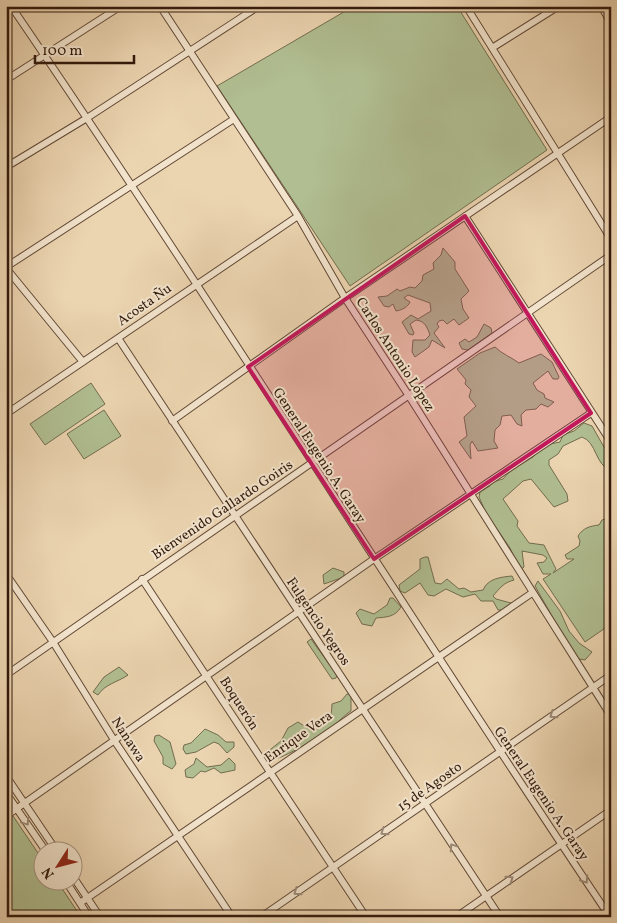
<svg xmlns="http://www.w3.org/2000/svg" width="617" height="923" font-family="Vollkorn,serif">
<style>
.green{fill:#b0be91;stroke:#726c4e}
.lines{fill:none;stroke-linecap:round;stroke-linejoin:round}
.street-casing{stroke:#614835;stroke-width:8}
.street{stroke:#f2e3cc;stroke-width:6}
.oneway{stroke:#9c8976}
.marked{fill:#c2185b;fill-opacity:0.2;stroke:#c2185b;stroke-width:4;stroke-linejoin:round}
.labels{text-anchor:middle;stroke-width:4;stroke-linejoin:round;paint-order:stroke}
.street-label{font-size:14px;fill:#331a0c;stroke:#f2e3cc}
</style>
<rect width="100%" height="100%" fill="#ebd4b0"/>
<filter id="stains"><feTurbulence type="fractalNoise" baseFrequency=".004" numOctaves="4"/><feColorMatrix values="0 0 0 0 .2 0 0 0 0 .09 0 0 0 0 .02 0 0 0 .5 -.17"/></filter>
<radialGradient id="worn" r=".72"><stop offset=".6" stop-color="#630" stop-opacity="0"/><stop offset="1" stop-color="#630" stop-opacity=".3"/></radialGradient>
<path class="green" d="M354,6H457L547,150L350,286L217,86Z
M443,248L455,262V269L469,291L461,299L463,309L469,318L459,325L454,319L447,324L443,320L439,321L437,324L439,327L434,333L445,348L432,340L429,347L415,357L412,352L413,340H425L430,335C427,327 425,321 416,320L410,324L414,333L413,335L409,334L402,322L411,315L418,319L431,311L430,303L408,295L404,298L410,302C408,307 402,310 396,311L393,304L389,307L384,306L378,297L387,296L397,289L400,291L410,287L415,288L422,281L423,275L434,269L433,263L441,255Z
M484,324L491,328L492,333L468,350L462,349L459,343L465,339L469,342L477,337Z
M495,347C502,354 511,357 519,363L541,354L552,362L559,377L558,379H553L548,371L533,383L537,390L544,394L545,398L554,402L548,407L541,404L536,409L526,410L521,415L522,426L517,424L511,415L502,416L500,425L495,430L494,441L498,448L478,451L472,441L470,445L471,459L459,442L467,436L464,417L476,406L469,397L471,390L465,384L466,380L457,369L480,353Z
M91,383L105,404L45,445L30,424Z
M104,410L121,436L84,459L67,434Z
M584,423L592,426L604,447L611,452V470C595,466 597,442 582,437L563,446L558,454L549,460V465L567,494L568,501L554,507L531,479L523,481L503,499L518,521L517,526L529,543L544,545L556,569L553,573L574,559H567L565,555L579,546L580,541L578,536C583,528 590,526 599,525L602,520L611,517V624L585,642L543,579L551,574H543L537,563L544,562L547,558L543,555L522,551L524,567L520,570L510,548L486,513L479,497L480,492L490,486L489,483L503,479L510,471L533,457L545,445L560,442L563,435L574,431Z
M425,557H428L435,583L441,584L447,579L459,589L464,588L471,592L483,590C488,578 502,577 512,576L514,580C503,583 500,588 493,596L496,599L511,603L504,610H498L493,601H481L475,594L463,597L446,589L434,596L428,595L420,583L405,593L400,591L399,585L420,569V559Z
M333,568L344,572V577L324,584L323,575Z
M538,581L560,611L569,631L579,643L592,652L585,660L579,659L571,650L535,586Z
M390,598H393L401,607C395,617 387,617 376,618L372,626L362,624L356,613L360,609L374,614L387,605Z
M311,639L337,675L336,678L332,679L307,642Z
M119,667L128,675C118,682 105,684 98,695L93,692L104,677Z
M347,694H351V711C343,716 340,721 333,726C323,735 283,759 271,760L266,753L281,741L288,728L298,722L312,731C329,723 331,723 332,704L341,701Z
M205,729L218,735L226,742H234V747L227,753L219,744L214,742L196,752L186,754L183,749L184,745L191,743Z
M159,735L170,742L176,764L172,769L163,764V757L154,741L155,736Z
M196,758L207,767L221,765L229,758L235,764V770L221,773L214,768L205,772L201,771L193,778L186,777L185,770L194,764Z
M13,816L42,859V880L57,881L81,917H6V821Z"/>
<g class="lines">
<g class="street-casing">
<path id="street" d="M11,6C216,306 407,615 610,917
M160,6L298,216L345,298L409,396L611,716
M466,6L611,239
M601,6L611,23
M492,48L559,6
M6,80L121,6
M6,167L87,118L259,6
M465,216L611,442
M6,267L234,119
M6,268L83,362
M118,338L500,917
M6,414L298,216
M172,421L345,298L611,117
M6,574L53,642L114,740L232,917
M142,579L366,917
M6,675L611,255
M6,776L56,850
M6,793L45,850
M6,816L374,559L591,413
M72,875L100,917
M65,880L89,917
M80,903L532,593
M261,917L611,675
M456,917L611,810"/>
</g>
<use href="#street" class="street"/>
</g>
<defs><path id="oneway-chevron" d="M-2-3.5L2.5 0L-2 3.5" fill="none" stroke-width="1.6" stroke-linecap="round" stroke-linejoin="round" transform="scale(1.25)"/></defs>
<g class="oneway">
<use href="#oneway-chevron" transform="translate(553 715) rotate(145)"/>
<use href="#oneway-chevron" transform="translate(26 822) rotate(56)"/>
<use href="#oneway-chevron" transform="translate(384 832) rotate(145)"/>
<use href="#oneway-chevron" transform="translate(453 847) rotate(-124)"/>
<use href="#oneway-chevron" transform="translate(510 879) rotate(-35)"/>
<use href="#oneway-chevron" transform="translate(585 880) rotate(56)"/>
<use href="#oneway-chevron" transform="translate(297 892) rotate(145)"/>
</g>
<path class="marked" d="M465,216L591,413L374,559L248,367Z"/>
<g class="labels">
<g class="street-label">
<text transform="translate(144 304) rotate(-35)" y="5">Acosta Ñu</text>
<text transform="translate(396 354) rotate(57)" y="5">Carlos Antonio López</text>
<text transform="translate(320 455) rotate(57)" y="5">General Eugenio A. Garay</text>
<text transform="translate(222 509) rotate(-34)" y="5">Bienvenido Gallardo Goiris</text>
<text transform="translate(319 621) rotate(56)" y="5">Fulgencio Yegros</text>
<text transform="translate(240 703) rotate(57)" y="5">Boquerón</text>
<text transform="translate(298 736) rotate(-35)" y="5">Enrique Vera</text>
<text transform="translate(129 739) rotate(57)" y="5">Nanawa</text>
<text transform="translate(429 786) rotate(-35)" y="5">15 de Agosto</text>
<text transform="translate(542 793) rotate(56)" y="5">General Eugenio A. Garay</text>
</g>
</g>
<rect width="617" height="923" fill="none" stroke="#ebd4b0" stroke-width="25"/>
<rect x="8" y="8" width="602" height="908" fill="none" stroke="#331a0c" stroke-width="2.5"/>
<rect x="12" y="12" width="592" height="898" fill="none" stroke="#331a0c"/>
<g transform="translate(58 866) rotate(234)"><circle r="24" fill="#f2e3cc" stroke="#a6937f"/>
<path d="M0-4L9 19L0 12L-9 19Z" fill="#8f2418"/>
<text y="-8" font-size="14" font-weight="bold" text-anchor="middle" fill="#331a0c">N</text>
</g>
<path d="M35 55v8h99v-8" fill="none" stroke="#331a0c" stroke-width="2.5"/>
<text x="42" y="55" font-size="15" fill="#331a0c" stroke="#f2e3cc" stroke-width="4" paint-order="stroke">100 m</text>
<rect width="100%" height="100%" filter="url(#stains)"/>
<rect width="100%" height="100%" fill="url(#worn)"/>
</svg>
